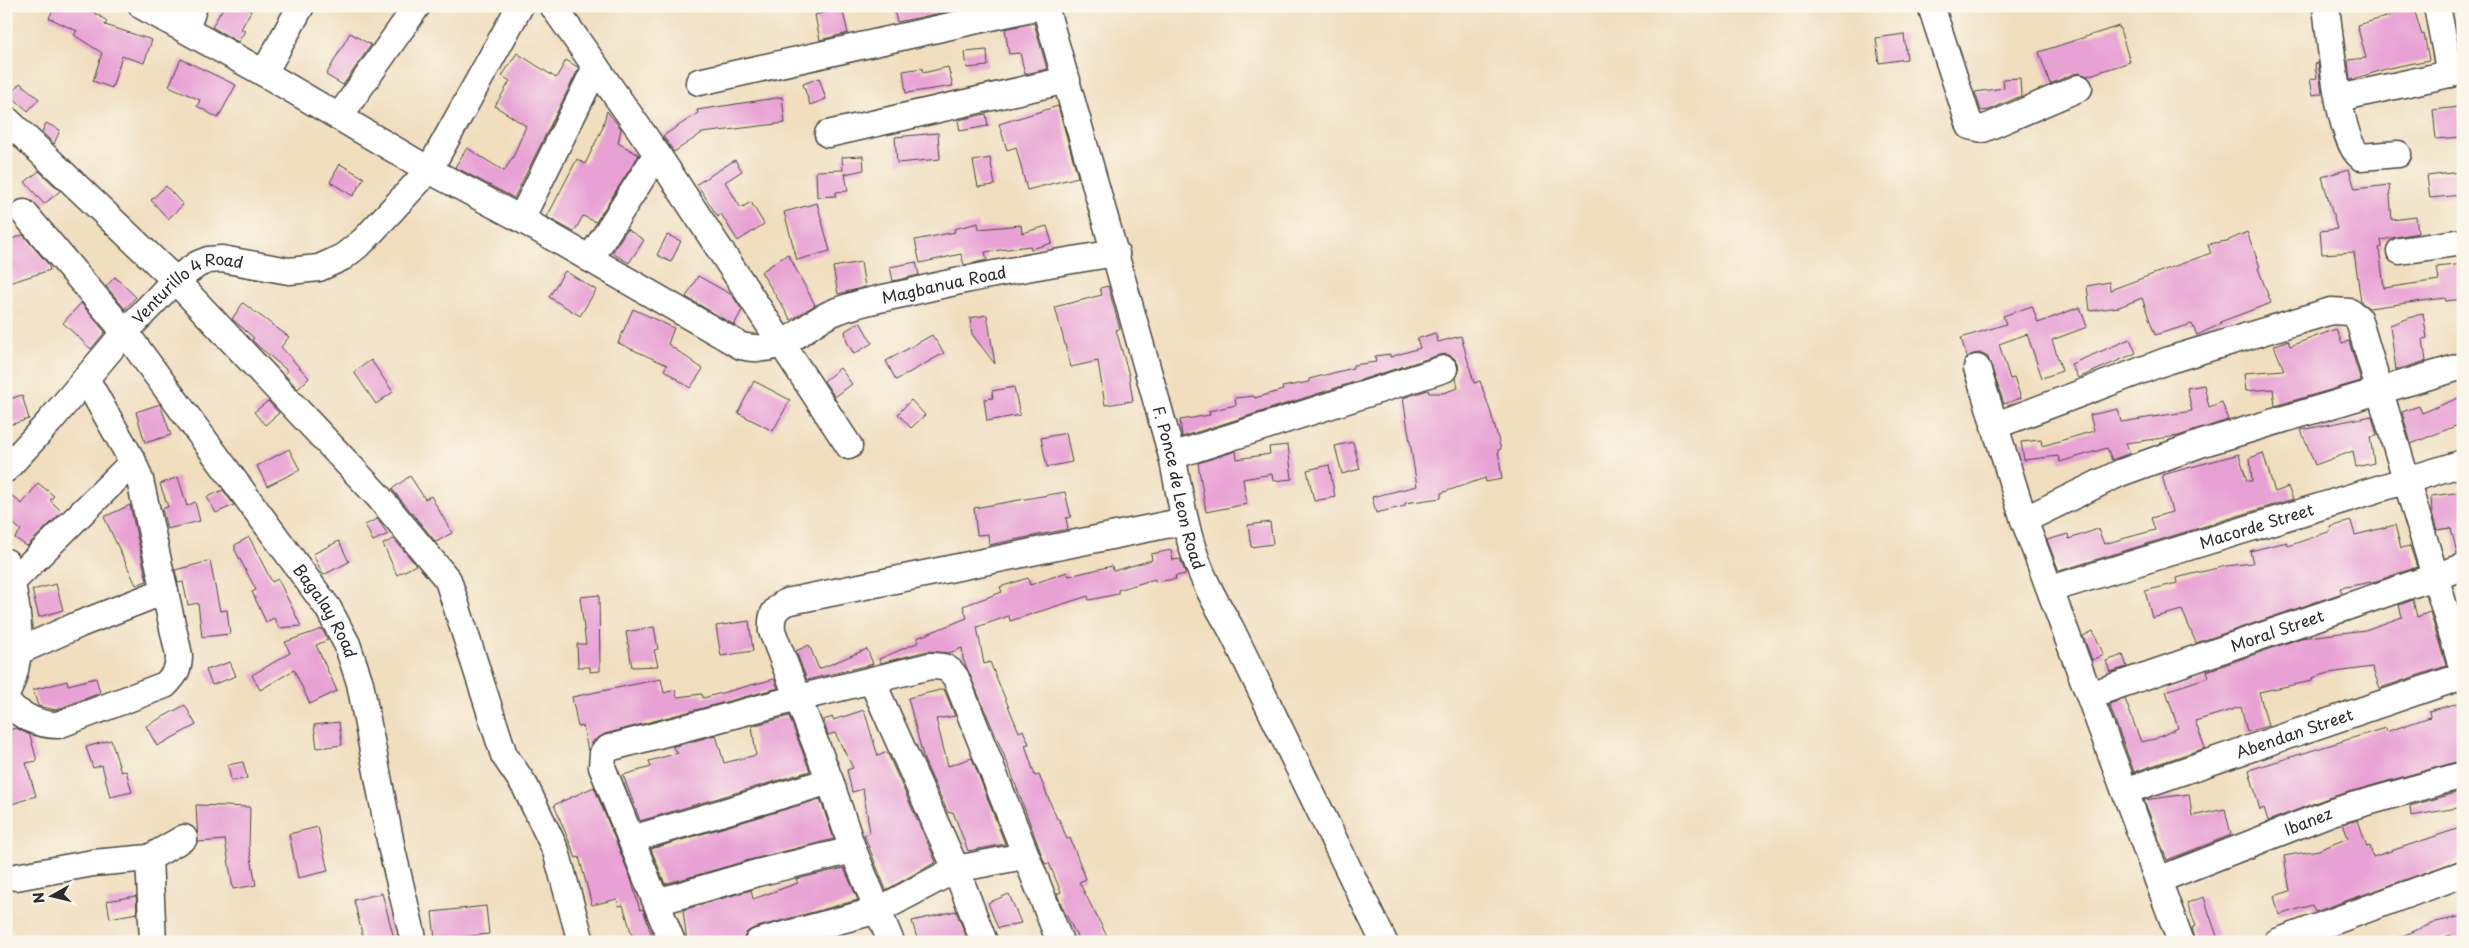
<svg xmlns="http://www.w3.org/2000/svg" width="2469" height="948" font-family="'Playpen Sans',sans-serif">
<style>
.building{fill:#e8a1d4}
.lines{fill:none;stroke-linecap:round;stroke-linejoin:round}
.minor-casing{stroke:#494641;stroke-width:29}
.minor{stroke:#fff;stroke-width:26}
.labels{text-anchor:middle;stroke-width:4.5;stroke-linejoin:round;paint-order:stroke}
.street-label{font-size:16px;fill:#2b2b2b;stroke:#fbf7ec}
</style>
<rect width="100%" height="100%" fill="#fbf7ec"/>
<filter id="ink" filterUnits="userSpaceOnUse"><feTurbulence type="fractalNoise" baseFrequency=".02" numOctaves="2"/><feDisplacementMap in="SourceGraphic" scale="10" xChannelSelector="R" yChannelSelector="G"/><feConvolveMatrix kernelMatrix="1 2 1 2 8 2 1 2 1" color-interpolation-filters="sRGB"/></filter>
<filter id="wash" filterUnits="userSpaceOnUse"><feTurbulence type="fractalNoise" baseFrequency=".0096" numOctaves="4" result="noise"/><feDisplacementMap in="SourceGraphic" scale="20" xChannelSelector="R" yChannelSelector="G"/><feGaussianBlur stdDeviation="1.12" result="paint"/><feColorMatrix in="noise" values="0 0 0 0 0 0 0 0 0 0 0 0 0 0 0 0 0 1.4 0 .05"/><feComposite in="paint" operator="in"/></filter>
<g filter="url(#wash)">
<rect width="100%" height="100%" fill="#f0debf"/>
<g id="blocks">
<path class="building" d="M55,6H84L107,21L105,25L152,40L144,63L122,56L112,88L93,81L102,53L74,35L77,31L49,18Z
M224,6H244L251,11L241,29L245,31L238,42L212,27Z
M893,6H950L951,11L897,22Z
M2386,6H2413L2422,35L2424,34L2429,60L2389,68L2350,80L2348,60L2366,58L2357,25L2390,16Z
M842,8L848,33L820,40L815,15Z
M1034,23L1047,69L1025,74L1020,53L1009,54L1005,29Z
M2119,26L2130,62L2087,76L2080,73L2073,74L2050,84L2039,52Z
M350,33L371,45L343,85L326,75Z
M1904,34L1907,59L1879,63L1876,38Z
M987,50L988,66L967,68L965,52Z
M517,53L556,78L566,60L579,68L514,198L455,167L467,148L504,171L513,157L526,126L495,106L510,81L502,76Z
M181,59L236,85L218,118L197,106L200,100L169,86Z
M2318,63L2322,93L2313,95L2310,79L2317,78L2315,64Z
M948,67L953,86L906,93L903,71L922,68L923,73Z
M819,78L826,99L810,105L803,84Z
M2020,78L2021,96L1989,110L1981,111L1975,92L2004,88L2003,79Z
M20,83L39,99L28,111L10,95Z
M782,97L785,123L702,133L674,152L663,136L698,113L697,110Z
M1058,106L1078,177L1027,190L1016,147L1007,150L999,124Z
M2458,107L2461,137L2436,139L2433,110Z
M607,111L621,129L618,143L639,155L596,222L583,216L574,232L547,217L577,159L585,164L602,129Z
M986,114L988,126L960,131L958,120Z
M46,123L60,130L54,144L42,132Z
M938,133L940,159L897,163L895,137Z
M863,156L864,170L845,174L848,191L836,192V196L817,197L816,171L843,170L842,157Z
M990,158L995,185L978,187L973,161Z
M735,160L742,171L725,182L741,208L751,202L764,224L738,241L721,214L718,217L697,184Z
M340,164L364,178L353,196L330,182Z
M2349,169L2355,189L2389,185L2392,220L2416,217L2418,233L2381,240L2382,247L2379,248L2384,288L2439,280L2437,267L2463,264V299L2446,301L2445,298L2369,308L2361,302L2354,252L2322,254L2320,231L2337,229L2322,177Z
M39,171L60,191L44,204L25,182Z
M2460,172L2462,195L2430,198L2427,176Z
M166,186L183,205L168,219L151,200Z
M817,203L830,251L797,260L784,212Z
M978,223L979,229L1021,225L1022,233L1047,226L1052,243L1031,249L1030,246L985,252L987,260L964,265L961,254L920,263L915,240L955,232L954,229Z
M627,229L644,240L629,263L612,253Z
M2247,232L2260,267L2258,268L2271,303L2220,322L2221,324L2197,335L2192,324L2155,335L2142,298L2119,307L2090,311L2087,286L2109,282L2110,290L2211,253L2208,244L2227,241Z
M23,235L48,264L50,270L6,284V241Z
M667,235L681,241L671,262L657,255Z
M788,254L815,305L791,320L761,272Z
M861,262L865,287L838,294L833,267Z
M916,262L919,275L893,281L890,267Z
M565,271L596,290L580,316L549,297Z
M698,276L732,295L742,310L734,325L686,297Z
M115,277L136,297L125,309L106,286Z
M1108,286L1120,329L1116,330L1129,375L1133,401L1105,405L1098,361L1071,367L1055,307L1102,295L1100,288Z
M81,303L105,332L91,349L63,323Z
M243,303L289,337L281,347L309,378L298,389L284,374L288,371L258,346L252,340L254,338L232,319Z
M2032,306L2038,323L2080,307L2087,327L2052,340L2062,371L2042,378L2027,334L1999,344L2010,379L2014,378L2021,398L2004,404L1988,357L1980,353L1973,354L1967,357L1961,338L2006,324L2003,316Z
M633,309L674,328L668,344L703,369L690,388L664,370L667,365L618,343Z
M2423,313L2427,338L2423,339L2426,361L2396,370L2390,325Z
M987,315L995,364L972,334L970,318Z
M860,322L872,343L854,354L847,342L845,331Z
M2336,329L2342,343L2349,341L2361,381L2275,406L2273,389L2246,391L2244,373L2284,370L2274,346L2288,340L2290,346Z
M1435,333L1438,342L1461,336L1474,383L1480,381L1490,410L1501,449L1498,450L1502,479L1486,482L1485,478L1441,493V498L1405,503V506L1376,513L1372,497L1417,486L1403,398L1428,390L1429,393H1443L1458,388L1456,378L1459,372L1458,364L1454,358L1447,354L1439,355L1182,437L1180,420L1210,415L1209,411L1236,405L1235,398L1254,396L1255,398L1283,390L1282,387L1309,382V379L1353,368V365L1376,362L1375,356L1390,354V357L1420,348L1417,339Z
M932,335L944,353L896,380L886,361Z
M2130,339L2136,353L2078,378L2071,364Z
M371,360L393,392L376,404L354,372Z
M840,368L852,384L835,397L824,381Z
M754,381L790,400L773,431L738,413Z
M2204,385L2209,407L2222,402L2228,420L2178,436L2126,443L2130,453L2112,460L2107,448L2060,462L2058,456L2024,460L2021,442L2041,440L2042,446L2094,431L2090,415L2118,409L2121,422L2192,411L2187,388Z
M1014,387L1020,415L987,421L984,399L993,398L992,391Z
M22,395L29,419L9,425L6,416V400Z
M2463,396V423L2411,444L2402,412L2419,406L2422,413Z
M911,400L925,415L911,428L898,414Z
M268,401L279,413L265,425L254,412Z
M160,404L171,435L145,443L136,412Z
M2372,416L2377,436L2370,437L2374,463L2356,467L2353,451L2315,465L2301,430Z
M1066,433L1072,462L1047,467L1041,438Z
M1353,442L1360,469L1342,474L1335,446Z
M1288,445L1292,479L1273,481L1272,474L1243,479L1247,504L1206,512L1198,463L1236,451L1237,459L1270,454L1269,447Z
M289,449L300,470L267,486L257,466Z
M2263,453L2275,492L2288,487L2293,499L2059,571L2047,540L2068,534L2069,539L2098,529L2104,544L2155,530L2151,518L2172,512L2162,475L2239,454L2247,481H2252L2250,458Z
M1329,465L1335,497L1314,501L1307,470Z
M410,476L425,499L431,496L452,533L436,542L392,489Z
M178,477L187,506L195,502L200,521L167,529L162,509L168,507L160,484Z
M38,483L54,496L50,500L62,512L27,546L15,538L21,530L6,518V491L22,504Z
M223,490L234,505L216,513L207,497Z
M1065,492L1071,517L1066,518L1068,529L989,545L988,534L977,535L974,508Z
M2463,492V552L2457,553L2451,528L2437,530L2432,514L2431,496Z
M130,505L147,581L136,585L104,517Z
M377,519L388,534L373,541L365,525Z
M2351,521L2355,535L2395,525L2401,548L2410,546L2417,567L2376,581L2340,588L2342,593L2196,643L2182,610L2152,618L2145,591L2177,583L2176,578L2226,566L2253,563L2250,551L2287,542L2288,546L2331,531L2330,527Z
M1270,522L1273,544L1251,547L1248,525Z
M249,537L272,582L278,579L301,626L279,628L274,618L266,622L252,592L256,590L235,550V545Z
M394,539L416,565L397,575L383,544Z
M339,541L349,562L323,575L313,554Z
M1171,550L1173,560L1180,559L1186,574L1175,576L1176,579L1155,582V579L1118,590V594L1089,600L1088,596L1010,621L1009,616L977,627L984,664L990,662L1019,732L1023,730L1029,744L1025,745L1035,776L1039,775L1057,819H1059L1067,839L1070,838L1086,879L1079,882L1110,942H1080L1064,911L1057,894L1061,892L1049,863L1045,864L1009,767L963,659L962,648L949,653L927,651L881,663L879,659L919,642L917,638L967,618L963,606L1002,592L1000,587L1028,578L1030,585L1067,572L1069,576L1112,566L1113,571L1152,560L1151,554Z
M210,561L220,611L227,610L230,634L202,637L198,603L188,605L183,582L178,583L175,570Z
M56,584L63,610L39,617L32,590Z
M599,595L600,671L590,672V667H578L577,644H586L580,597Z
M2413,600L2417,617L2430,612L2446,666L2380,688L2372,667L2329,673L2312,678V681L2259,692L2268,726L2247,732L2241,707L2195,721L2205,748L2134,772L2109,704L2125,699L2141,742L2155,739L2178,728L2166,691L2209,677L2207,671L2301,638L2365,630L2402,617L2399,605Z
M749,621L753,651L721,656L716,626Z
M654,627L658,649L654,650L658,666L632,667L626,632Z
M322,629L328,640L316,645L337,691L310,704L294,670L260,690L252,675L290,653L285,642Z
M2093,631L2104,655L2092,660L2083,636Z
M809,645L819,669L867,649L873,664L807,680L796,651Z
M2123,655L2127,667L2110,672L2106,661Z
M230,662L236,676L212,685L206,670Z
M96,678L100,693L56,710L38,706L33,690L67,681L68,685Z
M661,679L664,693L675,690L677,697L702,694L703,698L774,679L778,688L605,734L593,741L588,751L583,726L578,727L572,697Z
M944,689L955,716L936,719L948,766L972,758L1005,844L968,851L953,812L948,813L924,760L908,698Z
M2459,703L2463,717V760L2328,798L2268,821L2264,808L2260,810L2249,770L2385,728L2386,732L2430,717L2429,711Z
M185,705L196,725L157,746L146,726Z
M864,710L878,756L887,752L936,862L886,890L864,835L870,833L863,789L852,792L847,770L853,768L835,733L828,735L823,720L833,717V720Z
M789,716L810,771L640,821L623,775L651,767L649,761L678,753L672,747L716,735L724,763L756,755L752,726Z
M339,722L342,745L317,748L314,725Z
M16,728L30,735L37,761L26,763L36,796L6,806V731Z
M111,740L121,772L126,771L132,792L110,797L102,765L93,768L86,747Z
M243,762L247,778L231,781L228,765Z
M594,787L631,879L640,910L643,909L653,939L634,942L623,905L619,906L617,899L592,905L579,857L576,858L554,805Z
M2463,791V807L2411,816L2410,806Z
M2189,794L2192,816L2225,809L2231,835L2167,860L2144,800Z
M820,799L834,839L753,859L665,884L651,849Z
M196,805L250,807L249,847L256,885L233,889L225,840L198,842Z
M2358,820L2367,847L2370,846L2373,857L2463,827V859L2315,912L2312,905L2279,915L2274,896L2290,891L2284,856L2319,850L2348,838L2343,824Z
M318,827L328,871L298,878L289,834Z
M844,868L858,900L754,928L747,932L741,942H687L683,910L751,890L753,899L798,883L796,879Z
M382,893L395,942H364L354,900Z
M1009,894L1021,923L998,928L988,903Z
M136,896L137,913L110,918L107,901Z
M2204,897L2210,916L2219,942H2196L2192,928L2196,926L2187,903Z
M486,906L489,934L435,940L432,912Z
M956,911L966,936L941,942H918L912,921Z
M2463,916V942H2451L2450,935L2432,942H2388L2436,922Z"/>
</g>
</g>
<g filter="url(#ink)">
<use href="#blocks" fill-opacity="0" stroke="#494641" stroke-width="1"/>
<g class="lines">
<g class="minor-casing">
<g id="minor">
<path id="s1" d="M142,6L264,73L429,170L521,219L741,346C789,357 798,325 837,311C859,302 884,298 907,293C976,276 1046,264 1116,253"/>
<path d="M553,6L657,154L849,446"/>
<path id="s2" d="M1045,6L1172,456C1181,499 1187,545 1207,585C1214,600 1223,615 1231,629L1384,942"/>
<path d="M1931,6L1970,126L1983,129L2079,88"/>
<path d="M2326,6C2330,36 2338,142 2361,157L2398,154"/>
<path d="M2437,6L2450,74"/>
<path d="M186,30L194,6"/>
<path d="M264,73L301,6"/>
<path d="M699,82L1040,6"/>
<path d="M2339,98L2463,71"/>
<path d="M339,117L417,6"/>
<path d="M6,119L175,280L378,496L448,580L504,755L525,786L556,851L581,942"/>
<path d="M828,134L1067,80"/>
<path id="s3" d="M24,213L125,332L328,608L347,644L360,683L392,850L414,942"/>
<path d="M521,219L596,67"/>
<path d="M2400,251L2463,242"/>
<path d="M590,259L657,154"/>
<path d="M1977,368L2024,520L2181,942"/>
<path d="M1994,426L2169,360L2331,311L2350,312L2358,318L2463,670"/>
<path d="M1172,456L1444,369"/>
<path id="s4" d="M6,469L50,421L125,332L175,280L198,264L208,260L222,259L289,271L319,268L343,257L363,241L429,170L520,6"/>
<path d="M2024,520L2120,473L2203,443L2463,366"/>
<path d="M6,562C18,603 26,656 6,695"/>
<path d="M11,583L133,462"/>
<path id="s5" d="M2051,589L2463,463"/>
<path d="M17,652L80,624L165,591"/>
<path d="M872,681L956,869L984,942"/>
<path id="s6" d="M2090,695L2463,567"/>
<path d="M6,704C24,716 36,725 58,725L165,685C175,675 179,669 179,655L140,480L133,462L86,379"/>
<path id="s7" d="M2125,791L2463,676"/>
<path d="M632,839L830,781"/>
<path d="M149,858L184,838"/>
<path d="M16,877L93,863L149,858L153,942"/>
<path id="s8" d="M2158,880L2332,812L2463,775"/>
<path d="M657,902L757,873L853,850"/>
<path d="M672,942L602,767L603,753L609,748L798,698L930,666C943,666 949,667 956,678L1060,942"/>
<path d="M758,942L879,910L956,869L1024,856"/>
<path d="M891,942L853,850L830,781L772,631C771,616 773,610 786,602L1185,521"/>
<path d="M2277,942L2463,874"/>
</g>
</g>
<use href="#minor" class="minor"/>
</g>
</g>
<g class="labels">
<g class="street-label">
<text dy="6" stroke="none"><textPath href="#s1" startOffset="905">Magbanua Road</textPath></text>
<text dy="6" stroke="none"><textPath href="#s4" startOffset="262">Venturillo 4 Road</textPath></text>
<text dy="6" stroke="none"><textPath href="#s2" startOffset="500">F. Ponce de Leon Road</textPath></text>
<text dy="6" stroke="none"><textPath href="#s5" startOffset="215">Macorde Street</textPath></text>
<text dy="6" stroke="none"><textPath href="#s3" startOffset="500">Bagalay Road</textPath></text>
<text dy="6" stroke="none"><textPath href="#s6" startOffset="198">Moral Street</textPath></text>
<text dy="6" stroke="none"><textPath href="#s7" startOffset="179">Abendan Street</textPath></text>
<text dy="6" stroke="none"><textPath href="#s8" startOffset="161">Ibanez</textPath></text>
</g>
</g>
<rect width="2469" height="948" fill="none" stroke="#fbf7ec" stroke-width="25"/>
<g transform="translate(52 896) rotate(262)" stroke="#fbf7ec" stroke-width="4" paint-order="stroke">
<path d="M0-4L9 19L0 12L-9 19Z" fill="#2b2b2b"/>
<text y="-8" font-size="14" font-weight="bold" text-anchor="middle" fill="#2b2b2b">N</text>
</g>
</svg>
